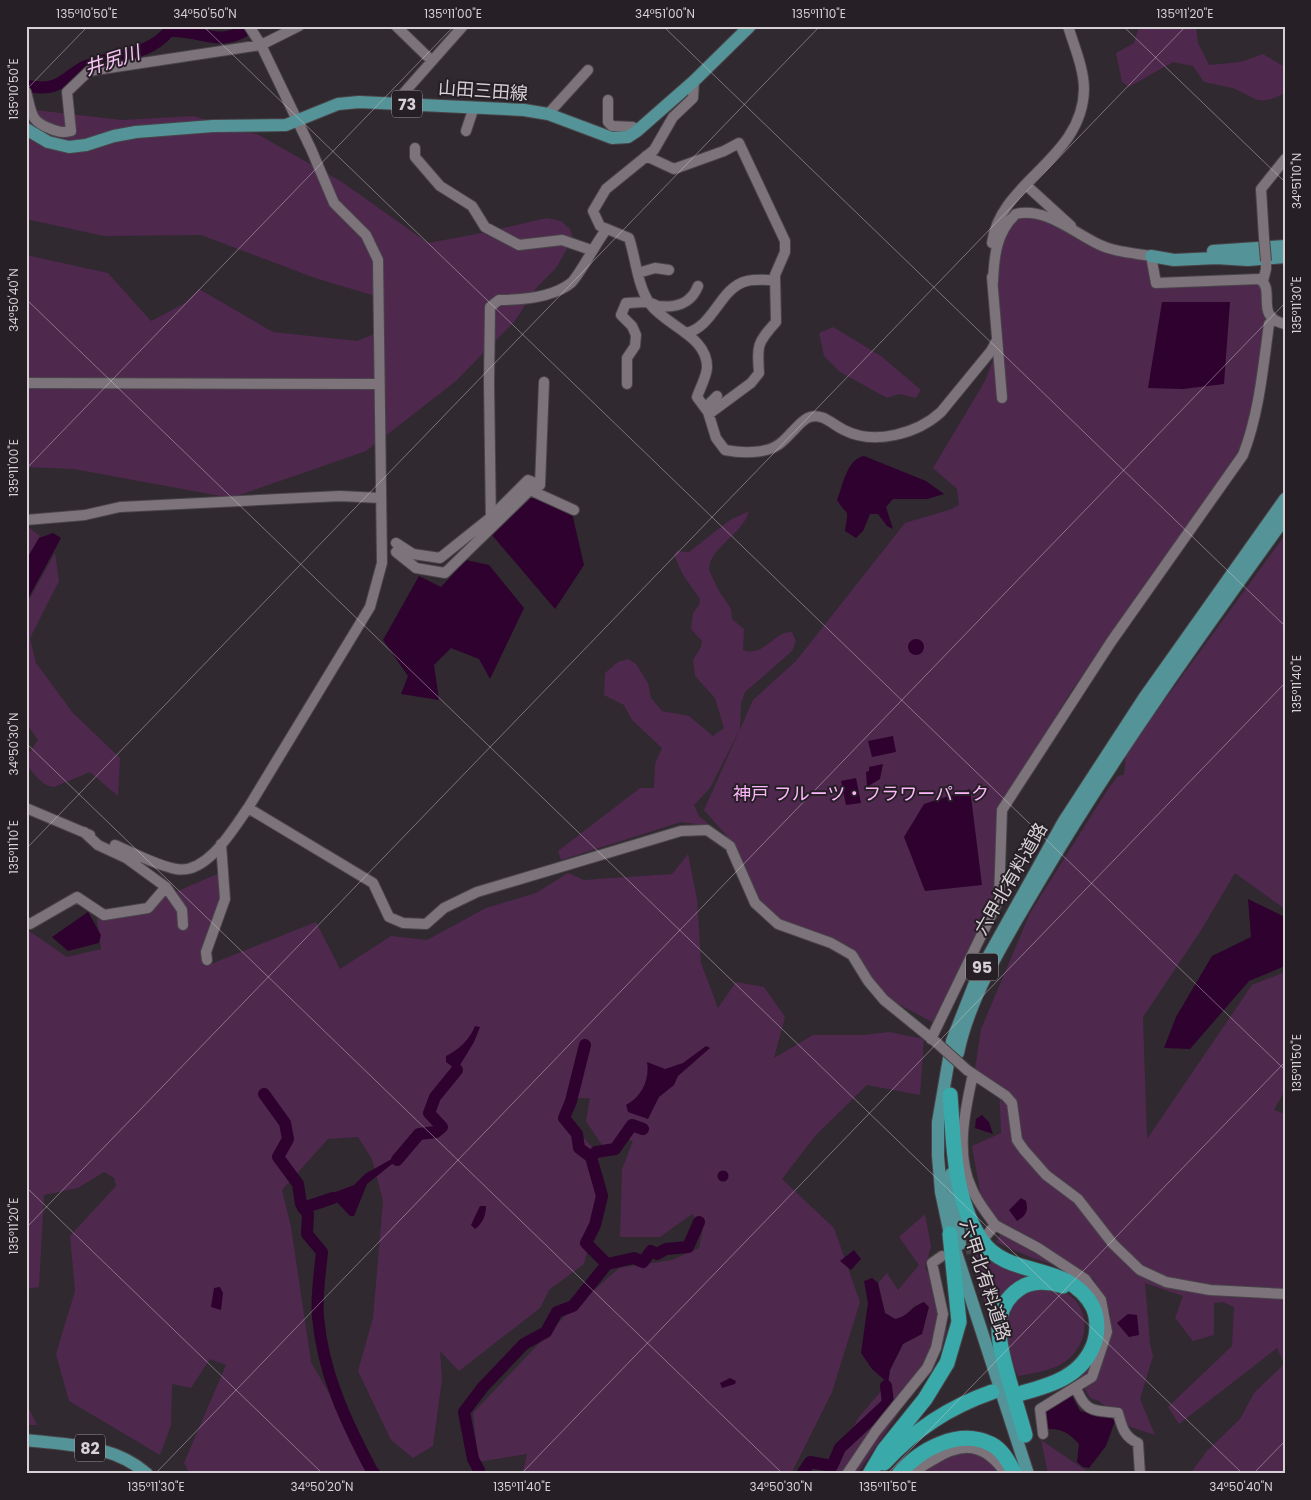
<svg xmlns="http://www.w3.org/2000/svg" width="1311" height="1500" font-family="Poppins,'Noto Sans JP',sans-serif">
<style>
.green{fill:#4f284e}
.water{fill:#2f012f}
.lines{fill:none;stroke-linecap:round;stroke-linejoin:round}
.river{stroke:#2f012f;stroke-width:12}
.minor-tunnel{stroke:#494249;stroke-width:10;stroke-dasharray:10 5;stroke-linecap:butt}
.minor-casing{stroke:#494449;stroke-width:12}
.major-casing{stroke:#494449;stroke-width:14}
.highway-casing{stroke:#494449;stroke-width:17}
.minor{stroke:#7c737b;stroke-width:10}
.major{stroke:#549397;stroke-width:12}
.highway{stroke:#39a9a9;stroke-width:15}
.minor-bridge-casing{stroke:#494449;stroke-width:12;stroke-linecap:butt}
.minor-bridge{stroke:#7c737b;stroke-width:10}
.ticks{fill:none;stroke:#d6d1d5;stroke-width:1;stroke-opacity:0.45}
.labels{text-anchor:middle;stroke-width:4;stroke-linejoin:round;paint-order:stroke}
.shield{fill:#261f26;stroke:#a19ca0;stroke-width:1}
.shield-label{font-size:16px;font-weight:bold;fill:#d6d1d5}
.street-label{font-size:18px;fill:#d6d1d5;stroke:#261f26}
.park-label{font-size:18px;fill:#feb6fb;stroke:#261f26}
.water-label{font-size:19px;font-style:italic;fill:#fac4f7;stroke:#261f26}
.neatline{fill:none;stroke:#d6d1d5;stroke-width:2}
.ticks-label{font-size:12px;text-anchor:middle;fill:#d6d1d5}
</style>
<rect width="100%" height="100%" fill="#302930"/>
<path class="green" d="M1139,26H1196L1198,43L1209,65L1241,62L1263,54L1285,67V93C1256,108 1257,97 1232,88C1223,86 1213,84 1204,82L1193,66L1173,62L1129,87L1122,82L1116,53L1134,43Z
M26,109L122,120L193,116L259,135L342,182L428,243L482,233L547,218L561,221L570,229L573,238L556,268L537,287L514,322L456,381L366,451L231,498L74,469L26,467V255L108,273L151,321L185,303L199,289L273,332L357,341L377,333L385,311L372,295L315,278L201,235L104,236L26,219Z
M1032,215L1106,249L1151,256L1156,285L1260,282C1262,293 1266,304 1267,316C1269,349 1252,424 1239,455L1070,693L997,813L994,900L934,1023L887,998L854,954L779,920L760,902L734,844L704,810L753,700L796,661L905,523L952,509L959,505L957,489L933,468L985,381L1001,338L994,262L997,242L1018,218Z
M833,327L881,356L921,390L916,398L899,394L887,398L840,372L824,356L819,333Z
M749,511C743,535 709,547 709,570L719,591L731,609L732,619L744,629L743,650C763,658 774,631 792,632L796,641L792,651L745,692L741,704L740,729L710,788L694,805L699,816L711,826L681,822L561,860L558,851L640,788H654L655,764L662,748L632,720L624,705L604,695L605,673L618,662L628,659L636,664L648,683L651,698L662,711L689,716L713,736L724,728L715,698L695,676L693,660L701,647L702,641L691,629L693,613L699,605L700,599L683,575L674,555L677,551L689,552L730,520Z
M26,525L40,536L26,560Z
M1285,535V909L1235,873L1200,932L1143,1017L1147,1139L1252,985L1285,972V1090L1274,1110L1285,1114V1474H1190L1207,1451L1240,1419L1254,1393L1284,1364L1277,1348L1179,1424L1168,1407L1232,1346L1234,1307L1223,1302L1214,1303V1335L1193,1341L1175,1318L1183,1296L1145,1283L1150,1344L1153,1356L1140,1399L1155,1435L1128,1426L1099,1401L1090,1398L1078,1376L1093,1361L1111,1315L1094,1279L1030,1257L996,1242L1002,1232L984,1214L972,1146L1001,1133L999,1086L975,1069L981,1029L1030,913L1108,789L1118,776L1124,775L1126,753Z
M55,553L59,581L30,638L36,663L73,713L120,758L118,796L90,772L54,787C42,786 34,774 27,765L29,753L38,740L26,723V600L30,598Z
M688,854L697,899L701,963L718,1008L736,982L764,987L785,1017L774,1058L813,1035H864L889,1032L924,1039L920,1095L867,1085L815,1136L782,1179L834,1228L860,1302L832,1392L791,1474H515L523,1471L527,1454L478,1462L473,1413L565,1316L619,1268L672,1260L699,1248L703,1228L692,1214L660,1237H620L622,1169L633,1141L624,1139L604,1148L586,1121L590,1098H575L567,1121L599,1154L596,1217L584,1264L549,1290L540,1308L459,1371L440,1351L442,1379L433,1446L413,1458L391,1440L358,1371L373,1318L383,1201L372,1159L358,1137L328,1139L282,1190L291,1227L311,1362L367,1459L384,1474H190L184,1463L226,1365L210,1359L191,1388L172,1384L171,1425L160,1455L69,1401L56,1354L75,1291L70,1236L116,1186L114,1178L104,1172L78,1188L44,1195L39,1287L26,1289V929L67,957L101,949L97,919L143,906L222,872L211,964L316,922L340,969L391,936L427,940L486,908L536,893L568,873L584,880L672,874Z
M925,1214L931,1246L925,1268L933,1283L947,1331L940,1353L857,1474H827L859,1417L888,1383L890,1370L903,1344L916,1304L904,1317L896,1319L885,1313L878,1283L887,1273L898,1290L919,1265L899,1237Z
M979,1252L1005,1267L1042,1275L1001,1302L992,1324L971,1260Z
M1034,1289C1041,1289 1051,1287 1057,1289C1092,1300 1092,1342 1066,1361C1051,1371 1035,1373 1018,1376C1003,1339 990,1311 1034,1289Z
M26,1403L37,1425H26Z
M1041,1440L1091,1474H1048Z
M957,1449L986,1453L1002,1474H918Z"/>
<path class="water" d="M1162,302H1230L1224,384L1183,389L1148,388Z
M864,456L926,481L944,494L927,499H893L886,507L893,529L887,526L878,514H870L863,531L856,538L845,531C849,506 848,518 837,500C843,485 847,459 864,456Z
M532,497L572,513L584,565L555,609L492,535Z
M53,533L61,538L29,597L26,599V560L39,538Z
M466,560L489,565L524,608L490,679L479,659L451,648L434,665L439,700L401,694L408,676L383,640L419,576L441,587Z
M908 647a8 8 0 1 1 16 0a8 8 0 1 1-16 0Z
M893,736L896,752L872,757L868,741Z
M883,764L880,779L867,787L866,772L869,771V767Z
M856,778L861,803L846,805L841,781Z
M970,789L982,885L925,891L904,837L924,804Z
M1248,899L1285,917V966L1249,981L1190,1049L1164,1048L1176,1017L1212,956L1251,937Z
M88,912L101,935L99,943L68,951L52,937Z
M475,1026L480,1027L474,1042L457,1070L446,1062V1056C459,1050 470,1039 475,1026Z
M706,1046L710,1048L678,1076L674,1085L659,1097L648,1119L628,1112L626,1105C642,1097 650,1079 647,1062L665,1069L683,1063Z
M982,1115L989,1122L993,1134L975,1128L976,1119Z
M397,1156V1160L367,1184L354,1216H350L333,1198V1193L354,1185L365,1174Z
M717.5 1176a5.5 5.5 0 1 1 11 0a5.5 5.5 0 1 1-11 0Z
M1021,1198L1026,1201C1029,1212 1025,1216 1017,1221L1009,1210Z
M480,1206H486C486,1215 483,1223 475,1229L471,1225Z
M854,1250L861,1259L851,1270L840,1261Z
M872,1278L878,1283L885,1313L895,1319C908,1317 912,1306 924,1302L929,1307L922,1334L903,1344L890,1370L888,1383L872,1369L861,1353L868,1303L864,1281Z
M220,1287L223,1293L221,1310L211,1307L214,1288Z
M1128,1314L1137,1315L1139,1335L1129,1337L1117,1323Z
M730,1378L736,1381L735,1384L722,1388L720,1383Z
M1072,1396L1080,1411L1112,1418L1115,1421L1106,1446L1089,1468L1083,1467L1077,1462L1079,1444C1069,1433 1062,1428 1047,1429L1045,1411Z"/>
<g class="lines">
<path class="river" d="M26,86C35,87 44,89 53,86C66,82 74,71 86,66C114,55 149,56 169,31C204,29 218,50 252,26
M264,1094L285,1123L288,1139L278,1157L298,1184L301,1204L308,1214L307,1234L322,1252C320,1273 316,1296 318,1317C323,1374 346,1422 372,1471L375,1474
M591,1157L596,1152L615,1149L632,1125L643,1129
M397,1160L419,1134L436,1132L442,1127L429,1113L435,1097L457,1070
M303,1208L333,1198
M607,1264L634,1258L643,1262L651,1251L657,1254L666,1249L688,1247L699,1222
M477,1474L479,1470L473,1459L464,1412L483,1387L524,1344L546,1332L557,1312L573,1306L607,1264L586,1243L595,1225L602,1196L591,1157L579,1148L577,1134L564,1118L571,1101L585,1045
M802,1474L810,1462L832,1466L840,1448L888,1403L886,1386"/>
<path class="minor-tunnel" d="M951,1254L969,1249L985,1237"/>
<g class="minor-casing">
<path id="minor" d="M249,26L261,45L311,149L334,203L366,235L378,260L382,563L370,607L248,808L373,883L389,917L403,923L426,924L444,908L477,892L681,831L707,830L730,846L755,903L778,924L831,943L852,955L868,981L884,1000L937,1043
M396,26L431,60
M694,81L693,98L673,117L654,150L606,189L593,211L600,226L629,238C636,259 637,285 650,304C666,326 708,336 707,368C706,378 700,388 697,397L708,412L716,438L725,450C740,453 765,454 778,445C783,442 788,436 792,432C797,427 803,419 810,417C823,413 833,425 844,430C875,446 918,433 941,412L991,351L997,340
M26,92C32,112 29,121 51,129C59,132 63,133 71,131L67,92L89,71L261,45L299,26
M608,100V122L612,126L633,127L637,131
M394,104L463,26
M548,114L588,70
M466,131L474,107
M415,148V157L440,186L472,206L485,227L519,245L562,240L591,250
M646,156L674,169L724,151L739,143L785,241V252L775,275L776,322C757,343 757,345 759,373L751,383L709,414
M1026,185L1071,226
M1264,238L1261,189L1285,159
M992,243C1000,181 1083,159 1084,89C1084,69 1074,46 1068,26
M638,273L655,268L669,270
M992,277L1002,398
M1263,281L1266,269V261
M993,282C994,257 996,232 1016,214C1045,207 1073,232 1098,244C1114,252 1133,253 1151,256L1156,283L1259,279C1277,289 1253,317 1285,324
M686,333C714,327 720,287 747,281C756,279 766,280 775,280
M26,383L379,384
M627,384V358L635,346L636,335L632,326L621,315L626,303C633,303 640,302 647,302C651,302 654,305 658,306C676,308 691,304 698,286
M705,408L717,396
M26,520L85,515L120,507L340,496L381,498
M491,526L489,383L490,307L499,300C522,300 552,298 571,283C579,276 597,241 606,230
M396,543L413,554L440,558L490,518L528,480L540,485L544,382
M396,552L416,568L445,573L530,490L574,510
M26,808L90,835
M115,845C134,853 155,865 176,869C207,875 233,829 248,808
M166,887L182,910L183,925
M26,922L30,924L77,897L104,915L148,908L166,887L126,858L98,845L84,832
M207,960L206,952L225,899L221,844
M931,1039L999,899L1002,810L1111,642L1243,455C1259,414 1263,368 1269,324L1272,320
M967,1070L1006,1096L1012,1103L1017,1140L1024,1150L1046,1175L1078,1199L1113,1244L1140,1270L1166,1282L1210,1290L1285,1294
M973,1074C965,1110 955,1155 972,1189C977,1202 987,1213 995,1225L985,1237
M995,1225L1038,1248L1085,1279L1101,1300L1107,1332L1092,1377L1040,1409L1043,1434
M1076,1388C1086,1413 1093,1410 1118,1413C1122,1427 1124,1437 1138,1443L1140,1474
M847,1474L876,1431L927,1368L936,1348L943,1314L932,1263L942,1256
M914,1474C918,1468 926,1464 933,1460C963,1441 985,1443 1006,1474"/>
</g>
<g class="major-casing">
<path id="major" d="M26,129L48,142L69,147L86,145L114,136L136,132L213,126L286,125L338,104L359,102L524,110L548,114L612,138L628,137L637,131L694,81L750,26
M1213,251L1285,246
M1151,256L1174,260L1216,258L1248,260L1285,257
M958,1053C970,994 1009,933 1039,882C1114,755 1199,637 1285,518
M951,1174L960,1244
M26,1440C67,1445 114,1444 147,1474
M1028,1474L950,1234L941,1192L938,1156V1122L952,1041L978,975L1064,821L1144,698L1285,499"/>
</g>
<g class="highway-casing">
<path id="highway" d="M950,1095C954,1143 953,1200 982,1241C1009,1280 1068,1260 1093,1307C1098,1318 1098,1333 1094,1344C1082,1376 1052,1385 1022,1393
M1025,1435C1020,1417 1014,1398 1009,1380C1001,1350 987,1311 1019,1289C1031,1280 1049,1281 1063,1286
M884,1463C915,1429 949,1407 992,1392
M870,1474L884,1450L925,1399L947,1363L959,1322L950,1234
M899,1474C920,1449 959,1428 991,1444C1003,1450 1009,1463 1015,1474"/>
</g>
<use href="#minor" class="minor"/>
<use href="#major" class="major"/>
<use href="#highway" class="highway"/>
<g class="minor-bridge-casing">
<path id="minor-bridge" d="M1264,238L1266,261
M937,1043L967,1070"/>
</g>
<use href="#minor-bridge" class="minor-bridge"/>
</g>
<path class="ticks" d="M203,26L1285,1070M663,26L1285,626M1123,26L1285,182M26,90L88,26M26,299L1243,1474M26,469L454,26M26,743L783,1474M26,849L820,26M26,1187L323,1474M26,1228L1186,26M155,1474L1285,303M521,1474L1285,683M887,1474L1285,1062M1253,1474L1285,1441"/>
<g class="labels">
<g class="shield">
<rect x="392" y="90.5" width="30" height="27" rx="4"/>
<rect x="966" y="953.5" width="32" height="27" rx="4"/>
<rect x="75" y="1434.5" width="30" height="27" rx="4"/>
</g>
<g class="shield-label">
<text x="407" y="110">73</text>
<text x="982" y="973">95</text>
<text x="90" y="1454">82</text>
</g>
<g class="street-label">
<text transform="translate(483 91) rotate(4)" y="6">山田三田線</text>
<text transform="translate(1011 879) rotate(-60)" y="6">六甲北有料道路</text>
<text transform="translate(985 1280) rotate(72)" y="6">六甲北有料道路</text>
</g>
<g class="park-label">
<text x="861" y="800">神戸 フルーツ・フラワーパーク</text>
</g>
<g class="water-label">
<text transform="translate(112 60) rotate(-18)" y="7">井尻川</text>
</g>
</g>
<rect width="1311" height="1500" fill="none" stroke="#261f26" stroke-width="55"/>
<rect x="28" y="28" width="1256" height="1444" class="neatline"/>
<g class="ticks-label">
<text x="87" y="18">135°10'50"E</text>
<text x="205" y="18">34°50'50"N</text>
<text x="453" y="18">135°11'00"E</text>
<text x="665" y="18">34°51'00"N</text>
<text x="819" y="18">135°11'10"E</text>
<text x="1185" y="18">135°11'20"E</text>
<text transform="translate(14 89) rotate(-90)" y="4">135°10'50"E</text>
<text transform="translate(1297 181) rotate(-90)" y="4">34°51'10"N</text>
<text transform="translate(14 300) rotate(-90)" y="4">34°50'40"N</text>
<text transform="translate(1297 305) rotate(-90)" y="4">135°11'30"E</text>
<text transform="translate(14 468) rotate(-90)" y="4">135°11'00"E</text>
<text transform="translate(1297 684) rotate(-90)" y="4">135°11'40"E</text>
<text transform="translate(14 744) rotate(-90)" y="4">34°50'30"N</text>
<text transform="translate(14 847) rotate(-90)" y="4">135°11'10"E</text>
<text transform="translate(1297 1063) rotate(-90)" y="4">135°11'50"E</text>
<text transform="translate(14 1226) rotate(-90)" y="4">135°11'20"E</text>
<text x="156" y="1491">135°11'30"E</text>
<text x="322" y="1491">34°50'20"N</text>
<text x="522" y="1491">135°11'40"E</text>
<text x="781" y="1491">34°50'30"N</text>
<text x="888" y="1491">135°11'50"E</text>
<text x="1241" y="1491">34°50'40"N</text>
</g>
</svg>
